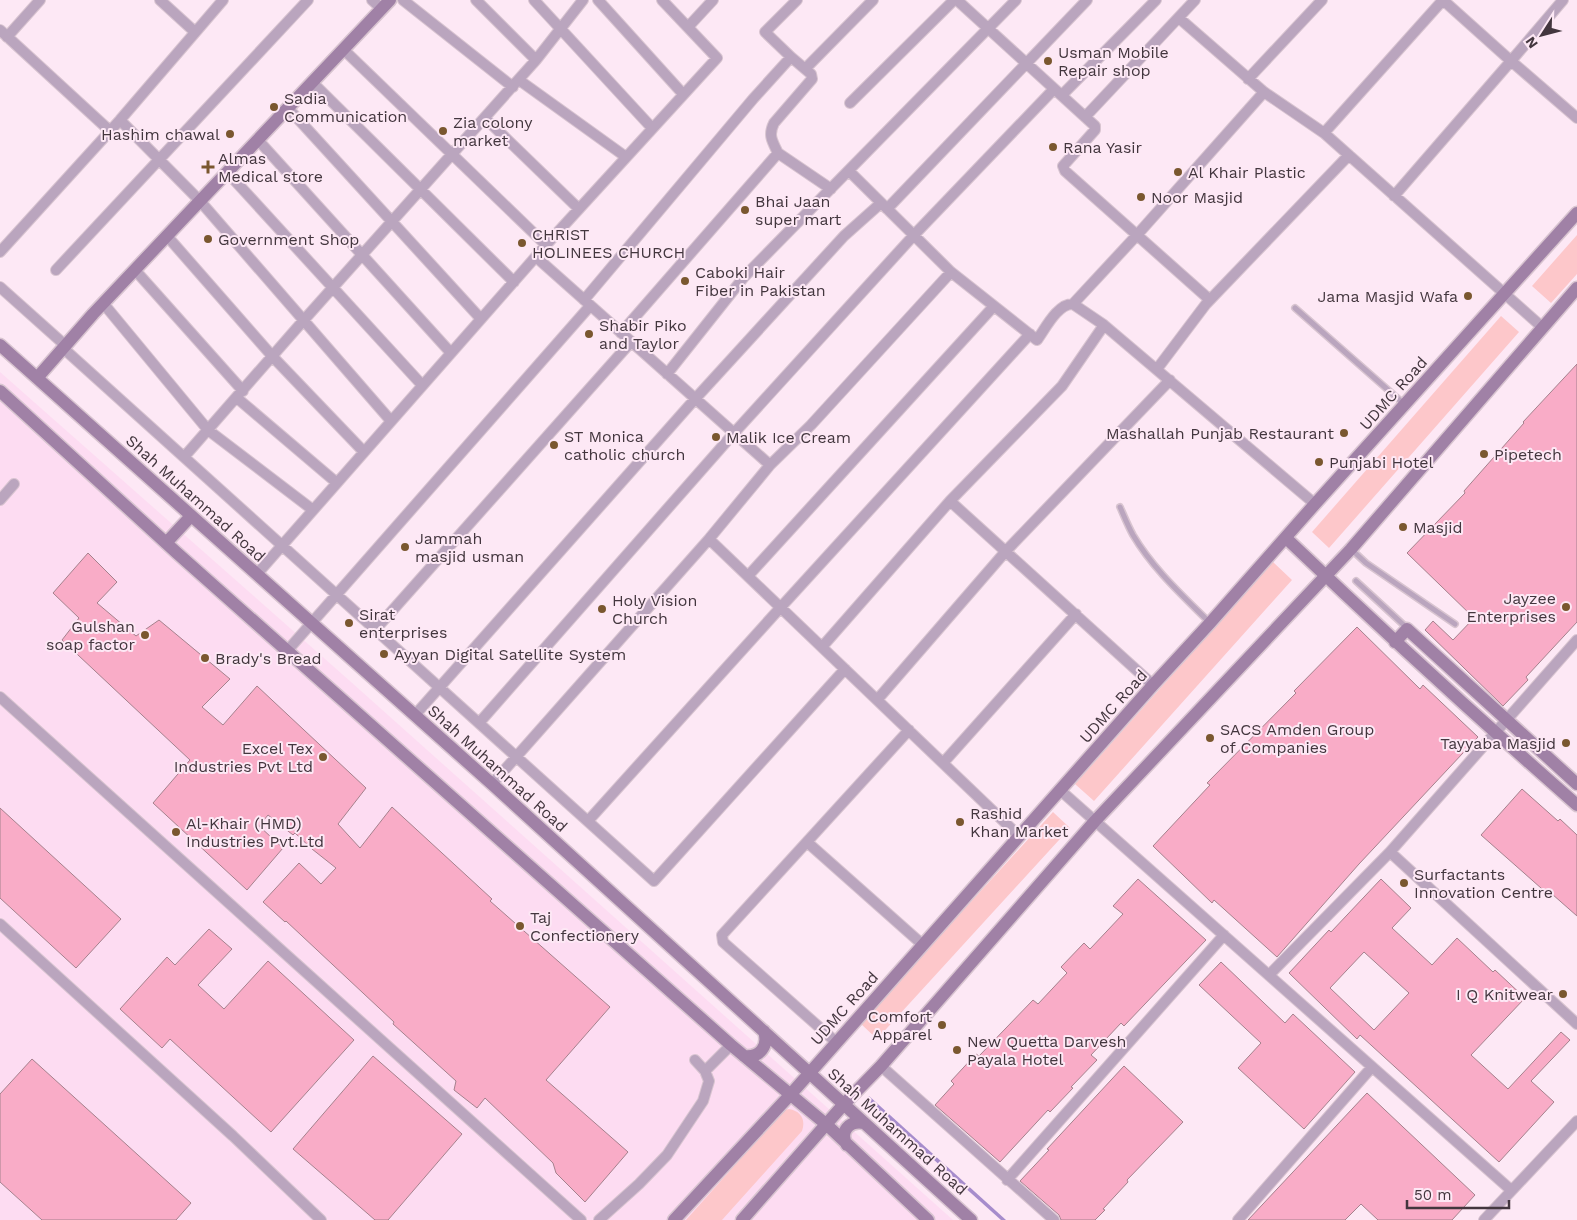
<svg xmlns="http://www.w3.org/2000/svg" width="1577" height="1220" font-family="'Work Sans',sans-serif">
<style>
.built{fill:#fddcf2}
.green{fill:#fdc7ca}
.water{fill:#a68ccc}
.building{fill:#f9acc7;stroke:#a5818d;fill-rule:evenodd}
.lines{fill:none;stroke-linecap:round;stroke-linejoin:round}
.lane-casing{stroke:#d8c4d0;stroke-width:8}
.street-casing{stroke:#d8c4d0;stroke-width:12}
.secondary-casing{stroke:#d8c4d0;stroke-width:15}
.lane{stroke:#baa5be;stroke-width:5}
.street{stroke:#baa5be;stroke-width:10}
.secondary{stroke:#a081a6;stroke-width:12}
.poi-dot{fill:#7a572f;stroke:#fde8f5;stroke-width:2}
.labels{text-anchor:middle;stroke-width:4;stroke-linejoin:round;paint-order:stroke}
.poi-label{font-size:16px;fill:#43363e;stroke:#fde8f5;text-anchor:start}
.street-label{font-size:16px;fill:#43363e;stroke:#fde8f5}
</style>
<rect width="100%" height="100%" fill="#fde8f5"/>
<path class="built" d="M0,372L351,682L953,1220H0Z"/>
<path class="green" d="M1577,235V274L1551,303L1532,286Z
M1501,316L1519,332L1329,548L1312,532Z
M1273,562L1292,580L1094,801L1075,784Z
M1053,812L1070,828L877,1039L860,1023Z
M789,1109C801,1111 806,1120 802,1131L722,1220H686L784,1110Z"/>
<path class="water" d="M869,1096L1006,1220H1001L866,1099Z"/>
<path class="building" d="M1577,364V622L1526,677L1528,680L1503,706L1425,630L1433,621L1453,640L1474,618L1407,553L1465,493L1464,491L1524,423L1523,422Z
M88,553L117,582L97,603L136,636L159,620L230,679L202,707L223,725L257,686L366,788L338,824L360,848L392,807L492,899L490,901L610,1007L546,1080L628,1152L585,1202L556,1173L553,1163L485,1098L477,1108L454,1090L456,1081L393,1024L394,1022L286,921L285,922L263,902L299,863L321,884L336,868L312,849L295,833L293,835L268,815L259,826L283,848L247,890L153,803L190,760L62,640L79,618L53,593Z
M1357,627L1420,689L1423,685L1478,737L1359,864L1277,957L1214,900L1212,903L1153,846L1210,785L1207,783L1296,693L1294,691Z
M1522,789L1558,821L1560,819L1577,835V916L1552,894L1550,896L1481,835Z
M0,808L121,919L76,968L0,898Z
M1138,879L1206,940L1124,1026L1121,1023L1091,1055L1097,1060L1071,1087L1073,1088L1050,1112L1048,1110L1000,1162L935,1105L954,1084L951,1081L976,1054L979,1056L1033,1000L1038,1004L1067,973L1061,967L1084,943L1090,949L1123,914L1113,906Z
M1381,879L1411,908L1392,928L1432,965L1457,938L1493,972L1495,970L1525,998L1471,1055L1508,1089L1561,1032L1570,1040L1531,1081L1554,1102L1499,1162L1360,1035L1357,1039L1289,973L1329,930L1331,932ZM1364,952L1409,993L1374,1030L1330,988Z
M209,929L232,949L198,985L224,1009L268,961L354,1040L271,1132L170,1039L162,1048L120,1009L167,957L175,965Z
M1221,962L1285,1023L1293,1014L1355,1072L1304,1129L1238,1068L1261,1043L1199,985Z
M373,1056L462,1134L388,1220H375L293,1149Z
M32,1059L191,1203L176,1220H42L0,1182V1094Z
M1124,1066L1183,1122L1127,1180L1128,1182L1103,1209L1105,1210L1095,1220H1061L1059,1215L1020,1181L1049,1150L1047,1149Z
M1367,1093L1475,1195L1452,1220H1378L1361,1204L1345,1220H1248Z"/>
<g class="lines">
<g class="lane-casing">
<path id="lane" d="M1295,308L1404,404
M1120,507C1124,516 1128,526 1133,535C1153,569 1183,596 1210,623
M1352,550L1366,563L1455,624
M1356,581L1407,628"/>
</g>
<g class="street-casing">
<path id="street" d="M160,0L195,32
M372,0L382,9
M403,0L513,87
M476,0L536,60
M534,0L652,128
M598,0L683,94
M957,0L1095,126V130L1063,166L1065,171L1210,300
M1563,0L1511,61L1577,118
M1179,18L1264,92L1324,133L1542,327
M688,27L713,0
M0,30L110,131
M7,37L40,0
M343,49L546,245
M791,57L765,32L797,0
M805,69L873,0
M1248,79L1322,0
M519,80L626,157
M312,82L514,282
M1062,95L1156,0
M850,103L954,0
M288,108L481,319
M1085,117L1195,0
M485,118L579,209
M120,120L200,201L391,421
M1324,133L1443,0
M258,140L451,353
M849,171L951,272L1037,340C1045,329 1058,303 1073,304L1104,325L1315,504
M227,172L422,385
M1394,196L1511,61L1443,0
M887,209L1087,0
M167,236L273,357L364,452
M0,252L120,120L223,0
M536,257L770,465
M56,270L308,0
M135,270L243,391
M0,287L66,346
M584,300L753,99L791,57L811,74L812,79L774,123C768,135 772,141 778,153
M103,303L208,430L313,510
M1073,304L1137,235L1264,92
M621,333L778,153L831,189
M63,348L654,881L845,669
M1157,369L1206,304L1349,155
M667,374L744,277L1016,0
M237,398L337,483
M184,457L303,321L536,60L583,0
M0,500L14,484
M950,501L1153,685
M709,539L1019,836
M257,574L546,245L717,58L662,0
M748,576L994,306
M375,630L631,342
M822,647L950,501L1062,386L1104,325
M287,651L590,306
M0,697L581,1220
M877,700L1006,551L1170,380
M415,715L695,399L844,236L881,203
M479,723L734,433L914,235L1054,89
M943,763L1076,614
M492,784L709,539L770,465L811,425L951,272
M1060,790L1511,1190
M588,821L781,607L1030,334
M807,842L923,945
M1390,852L1577,1024
M0,924L233,1136L321,1220
M1269,975L1390,852L1577,640
M836,1042L723,942L722,935L909,730
M881,1066L1054,1220
M705,1071L731,1045
M1007,1180L1224,935
M599,1220L639,1184L667,1155L703,1101L709,1081L705,1071L695,1060
M1238,1220L1372,1067
M1484,1220L1577,1121"/>
</g>
<g class="secondary-casing">
<path id="secondary" d="M0,345L492,784L971,1220
M37,378L93,314L390,0
M0,391L177,553L731,1045L827,1125L928,1220
M1286,538C1381,629 1478,718 1577,805
M166,543L191,516
M1395,642L1407,629L1577,784
M744,1056C760,1058 769,1046 764,1031
M847,1145C839,1132 849,1120 864,1123
M674,1220L791,1094L1153,685L1210,623L1315,504L1577,213
M742,1220L844,1104L881,1066L1095,821L1351,549L1577,288"/>
</g>
<use href="#lane" class="lane"/>
<use href="#street" class="street"/>
<use href="#secondary" class="secondary"/>
</g>
<g class="poi-dot">
<circle cx="1048" cy="61" r="5"/>
<circle cx="274" cy="107" r="5"/>
<circle cx="443" cy="131" r="5"/>
<circle cx="230" cy="134" r="5"/>
<circle cx="1053" cy="147" r="5"/>
<path d="M205.5 159.5h5v5h5v5h-5v5h-5v-5h-5v-5h5z"/>
<circle cx="1178" cy="172" r="5"/>
<circle cx="1141" cy="197" r="5"/>
<circle cx="745" cy="210" r="5"/>
<circle cx="208" cy="239" r="5"/>
<circle cx="522" cy="243" r="5"/>
<circle cx="685" cy="281" r="5"/>
<circle cx="1468" cy="296" r="5"/>
<circle cx="589" cy="334" r="5"/>
<circle cx="1344" cy="433" r="5"/>
<circle cx="716" cy="437" r="5"/>
<circle cx="554" cy="445" r="5"/>
<circle cx="1484" cy="454" r="5"/>
<circle cx="1319" cy="462" r="5"/>
<circle cx="1403" cy="527" r="5"/>
<circle cx="405" cy="547" r="5"/>
<circle cx="1566" cy="607" r="5"/>
<circle cx="602" cy="609" r="5"/>
<circle cx="349" cy="623" r="5"/>
<circle cx="145" cy="635" r="5"/>
<circle cx="384" cy="654" r="5"/>
<circle cx="205" cy="658" r="5"/>
<circle cx="1210" cy="738" r="5"/>
<circle cx="1566" cy="743" r="5"/>
<circle cx="323" cy="757" r="5"/>
<circle cx="960" cy="822" r="5"/>
<circle cx="176" cy="832" r="5"/>
<circle cx="1404" cy="883" r="5"/>
<circle cx="520" cy="926" r="5"/>
<circle cx="1563" cy="994" r="5"/>
<circle cx="942" cy="1025" r="5"/>
<circle cx="957" cy="1050" r="5"/>
</g>
<g class="labels">
<g class="poi-label">
<text x="1058" y="58">Usman Mobile<tspan x="1058" dy="18">Repair shop</tspan></text>
<text x="284" y="104">Sadia<tspan x="284" dy="18">Communication</tspan></text>
<text x="453" y="128">Zia colony<tspan x="453" dy="18">market</tspan></text>
<text x="220" y="140" text-anchor="end">Hashim chawal</text>
<text x="1063" y="153">Rana Yasir</text>
<text x="218" y="164">Almas<tspan x="218" dy="18">Medical store</tspan></text>
<text x="1188" y="178">Al Khair Plastic</text>
<text x="1151" y="203">Noor Masjid</text>
<text x="755" y="207">Bhai Jaan<tspan x="755" dy="18">super mart</tspan></text>
<text x="532" y="240">CHRIST<tspan x="532" dy="18">HOLINEES CHURCH</tspan></text>
<text x="218" y="245">Government Shop</text>
<text x="695" y="278">Caboki Hair<tspan x="695" dy="18">Fiber in Pakistan</tspan></text>
<text x="1458" y="302" text-anchor="end">Jama Masjid Wafa</text>
<text x="599" y="331">Shabir Piko<tspan x="599" dy="18">and Taylor</tspan></text>
<text x="1334" y="439" text-anchor="end">Mashallah Punjab Restaurant</text>
<text x="564" y="442">ST Monica<tspan x="564" dy="18">catholic church</tspan></text>
<text x="726" y="443">Malik Ice Cream</text>
<text x="1494" y="460">Pipetech</text>
<text x="1329" y="468">Punjabi Hotel</text>
<text x="1413" y="533">Masjid</text>
<text x="415" y="544">Jammah<tspan x="415" dy="18">masjid usman</tspan></text>
<text x="1556" y="604" text-anchor="end">Jayzee<tspan x="1556" dy="18">Enterprises</tspan></text>
<text x="612" y="606">Holy Vision<tspan x="612" dy="18">Church</tspan></text>
<text x="359" y="620">Sirat<tspan x="359" dy="18">enterprises</tspan></text>
<text x="135" y="632" text-anchor="end">Gulshan<tspan x="135" dy="18">soap factor</tspan></text>
<text x="394" y="660">Ayyan Digital Satellite System</text>
<text x="215" y="664">Brady's Bread</text>
<text x="1220" y="735">SACS Amden Group<tspan x="1220" dy="18">of Companies</tspan></text>
<text x="1556" y="749" text-anchor="end">Tayyaba Masjid</text>
<text x="313" y="754" text-anchor="end">Excel Tex<tspan x="313" dy="18">Industries Pvt Ltd</tspan></text>
<text x="970" y="819">Rashid<tspan x="970" dy="18">Khan Market</tspan></text>
<text x="186" y="829">Al-Khair (HMD)<tspan x="186" dy="18">Industries Pvt.Ltd</tspan></text>
<text x="1414" y="880">Surfactants<tspan x="1414" dy="18">Innovation Centre</tspan></text>
<text x="530" y="923">Taj<tspan x="530" dy="18">Confectionery</tspan></text>
<text x="1553" y="1000" text-anchor="end">I Q Knitwear</text>
<text x="932" y="1022" text-anchor="end">Comfort<tspan x="932" dy="18">Apparel</tspan></text>
<text x="967" y="1047">New Quetta Darvesh<tspan x="967" dy="18">Payala Hotel</tspan></text>
</g>
<g class="street-label">
<text transform="translate(1393 393) rotate(-48)" y="6">UDMC Road</text>
<text transform="translate(196 498) rotate(42)" y="6">Shah Muhammad Road</text>
<text transform="translate(1113 706) rotate(-48)" y="6">UDMC Road</text>
<text transform="translate(498 768) rotate(42)" y="6">Shah Muhammad Road</text>
<text transform="translate(844 1008) rotate(-48)" y="6">UDMC Road</text>
<text transform="translate(898 1131) rotate(42)" y="6">Shah Muhammad Road</text>
</g>
</g>
<g transform="translate(1542 35) rotate(234)" stroke="#fde8f5" stroke-width="4" paint-order="stroke">
<path d="M0-4L9 19L0 12L-9 19Z" fill="#43363e"/>
<text y="-8" font-size="14" font-weight="bold" text-anchor="middle" fill="#43363e">N</text>
</g>
<path d="M1407 1200v8h102v-8" fill="none" stroke="#43363e" stroke-width="2.5"/>
<text x="1414" y="1200" font-size="15" fill="#43363e" stroke="#fde8f5" stroke-width="4" paint-order="stroke">50 m</text>
</svg>
